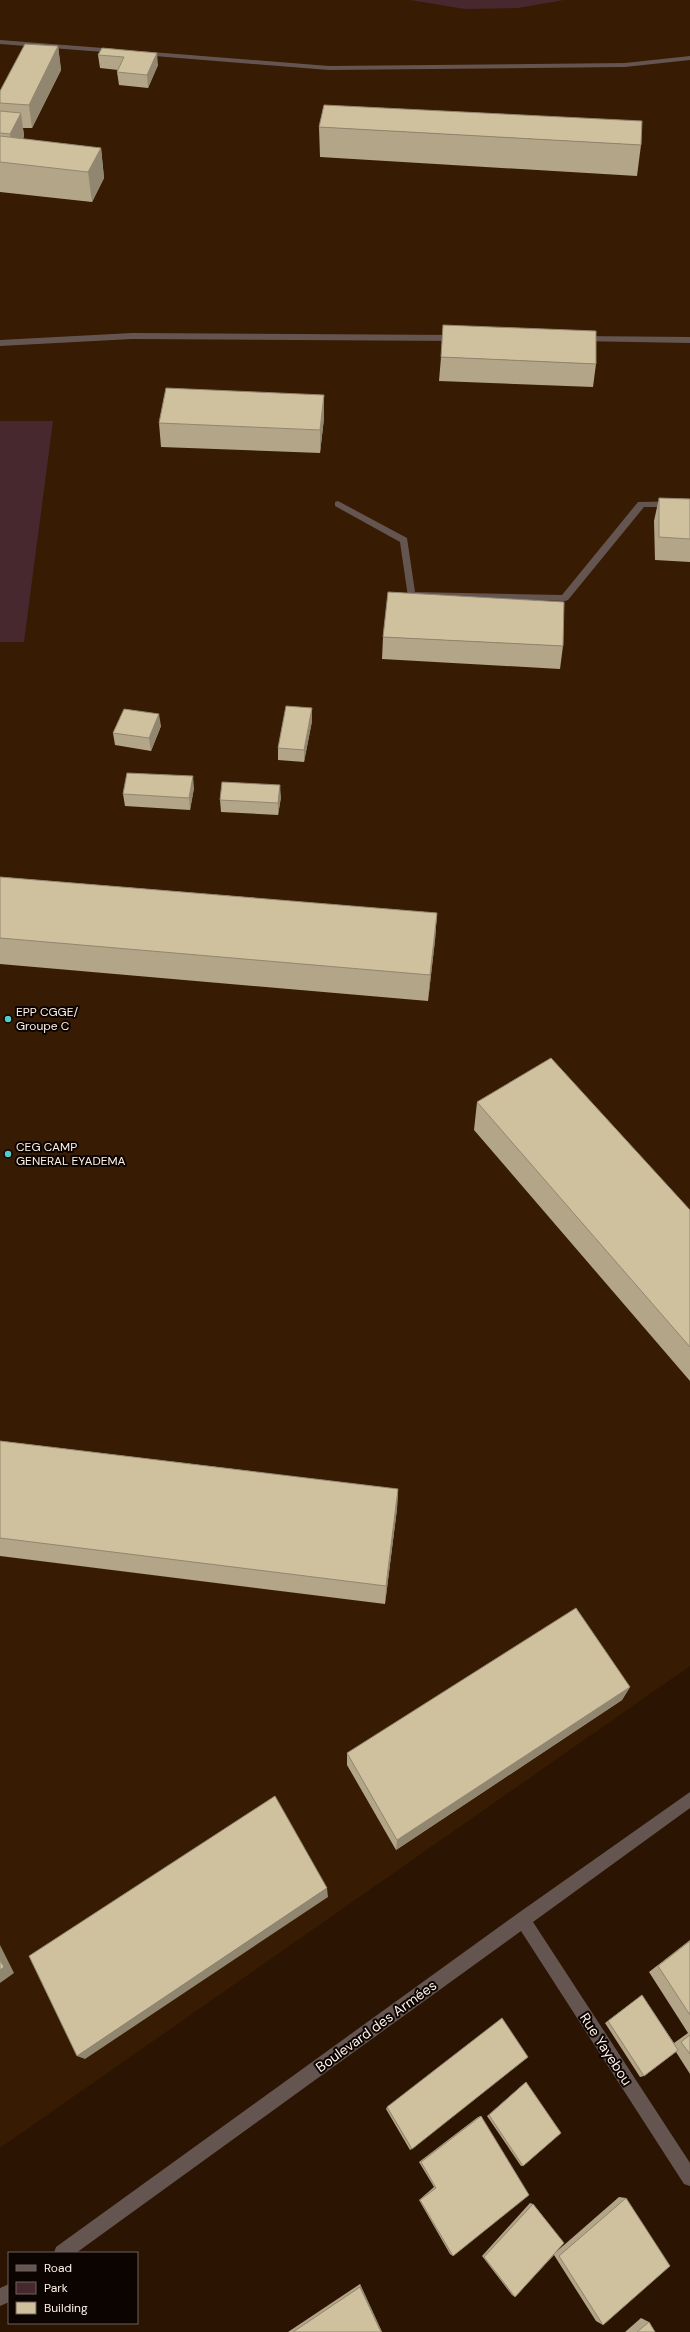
<svg xmlns="http://www.w3.org/2000/svg" width="690" height="2332" font-family="'DM Sans',sans-serif">
<style>
.built{fill:#371b02}
.green{fill:#47282f}
.lines{fill:none;stroke-linecap:round;stroke-linejoin:round}
.minor{fill:#655551;fill-rule:evenodd}
.wall{fill:#b2a588}
.shaded-wall{fill:#91866f}
.building{fill:#cfc09e;stroke:#91866f}
.poi-dot{fill:#52cdcc;stroke:#0c0401;stroke-width:1.5}
.labels{text-anchor:middle;stroke-width:4;stroke-linejoin:round;paint-order:stroke}
.poi-label{font-size:12px;fill:#fef1e8;stroke:#0c0401;text-anchor:start}
.near-street-label{font-size:14px;fill:#fef1e8;stroke:#0c0401}
</style>
<rect width="100%" height="100%" fill="#2b1502"/>
<path class="built" d="M0,0H690V1666L0,2148Z"/>
<path class="green" d="M410,0H564L518,8L465,9Z
M0,421H53L24,642H0Z"/>
<g class="lines">
<path class="minor" d="M0,40L116,49L120,51L116,53L0,44Z
M139,51L329,66L625,63L690,56V60L625,67L329,70L142,55H139Z
M132,333L459,335L463,338L459,341L132,339L0,346V340Z
M579,336L690,337V343L576,341L575,339Z
M338,501L407,538L415,592L562,595L638,502L690,501V507H644L568,600L565,601L408,597L400,542L335,506V502Z
M690,1792V1808L533,1922L690,2163V2186L684,2184L521,1931L76,2253H54L56,2247L517,1914Z
M9,2284V2302L0,2306V2288Z"/>
</g>
<path class="wall" d="M58,46L61,70L32,128H23L24,136L23,139L101,148L104,178L92,202L0,192V91Z
M102,48L158,65L148,88L119,85L117,72L118,70L100,68L98,55Z
M319,127L641,145L637,176L320,157Z
M441,357L596,364L593,387L439,381Z
M324,395V418L320,453L161,447L159,423Z
M659,498L690,499V562L655,560L654,521Z
M383,637L563,646L560,669L382,659Z
M312,721L304,762L278,760V748Z
M161,726L151,751L115,745L113,733Z
M194,788L190,810L125,806L123,794Z
M281,797L278,815L221,812L220,800Z
M0,877L437,913L435,940L428,1001L0,964Z
M477,1102L690,1210V1381L474,1130Z
M0,1441L398,1489L397,1509L385,1604L0,1556Z
M630,1687L622,1700L396,1850L347,1765V1753Z
M690,1940V2074L676,2052L644,2076L640,2077L605,2023L642,1995L674,2043L688,2033L649,1972Z
M526,2082L523,2166H521L487,2116L524,2084Z
M387,2107L412,2149L410,2150L386,2109Z
M481,2116L453,2256L450,2254L419,2200L434,2187L419,2162L478,2117Z
M619,2197L626,2198L603,2325L596,2321L554,2255L515,2297L512,2295L482,2256L530,2203L533,2204L556,2252Z
M360,2284L382,2332H288Z
M641,2318L649,2322L655,2332H625Z"/>
<path class="shaded-wall" d="M58,46L61,70L32,128L29,105Z
M157,53L158,65L148,88L147,75Z
M21,113L24,136L14,157L10,134Z
M101,148L104,178L92,202L88,172Z
M324,395V418L320,453V430Z
M312,708V721L304,762V750Z
M159,714L161,726L151,751L149,738Z
M193,776L194,788L190,810L189,798Z
M280,785L281,797L278,815V803Z
M437,913L435,940L428,1001L430,975Z
M398,1489L397,1509L385,1604L386,1586Z
M630,1687L622,1700L396,1850L397,1840Z
M327,1888L328,1897L85,2059L77,2056Z
M0,1945L14,1973L0,1983Z
M360,2284L382,2332H381L360,2287Z"/>
<path class="building" d="M25,44L58,46L29,105L0,103V91Z
M102,48L157,53L147,75L117,72L124,57L98,55Z
M324,105L642,121L641,145L319,127Z
M0,111L21,113L10,134L0,133Z
M0,136L101,148L88,172L0,162Z
M443,325L596,331V364L441,357Z
M166,388L324,395L320,430L159,423Z
M659,498L690,499V539L659,537Z
M388,592L564,602L563,646L383,637Z
M286,706L312,708L304,750L278,748Z
M124,709L159,714L149,738L113,733Z
M127,773L193,776L189,798L123,794Z
M222,782L280,785L278,803L220,800Z
M0,877L437,913L430,975L0,938Z
M551,1058L690,1210V1347L477,1102Z
M0,1441L398,1489L386,1586L0,1538Z
M576,1608L630,1687L397,1840L347,1753Z
M275,1796L327,1888L77,2056L29,1956Z
M690,1941V2015L658,1966Z
M0,1960L4,1967L0,1970Z
M642,1995L678,2050L644,2076L608,2021Z
M502,2018L528,2057L412,2149L387,2107Z
M690,2035V2054L681,2042Z
M526,2082L561,2133L523,2166L489,2115Z
M481,2116L529,2195L453,2256L420,2200L436,2188L421,2162Z
M626,2198L670,2266L603,2325L559,2256Z
M533,2204L564,2243L515,2297L484,2257Z
M360,2287L381,2332H293Z
M649,2322L655,2332H637Z"/>
<g class="poi-dot">
<circle cx="8" cy="1019" r="4"/>
<circle cx="8" cy="1154" r="4"/>
</g>
<g class="labels">
<g class="poi-label">
<text x="16" y="1016">EPP CGGE/<tspan x="16" dy="14">Groupe C</tspan></text>
<text x="16" y="1151">CEG CAMP<tspan x="16" dy="14">GENERAL EYADEMA</tspan></text>
</g>
<g class="near-street-label">
<text transform="translate(376 2026) rotate(-36)" y="5">Boulevard des Armées</text>
<text transform="translate(606 2049) rotate(57)" y="5">Rue Yayebou</text>
</g>
</g>
<rect x="8" y="2252" width="130" height="72" fill="#0c0401" stroke="#6d635d"/>
<rect x="16" y="2265" width="20" height="6" fill="#655551" stroke="#6d635d"/>
<text x="44" y="2272" font-size="12" fill="#fef1e8">Road</text>
<rect x="16" y="2282" width="20" height="12" fill="#47282f" stroke="#6d635d"/>
<text x="44" y="2292" font-size="12" fill="#fef1e8">Park</text>
<rect x="16" y="2302" width="20" height="12" fill="#cfc09e" stroke="#6d635d"/>
<text x="44" y="2312" font-size="12" fill="#fef1e8">Building</text>
</svg>
